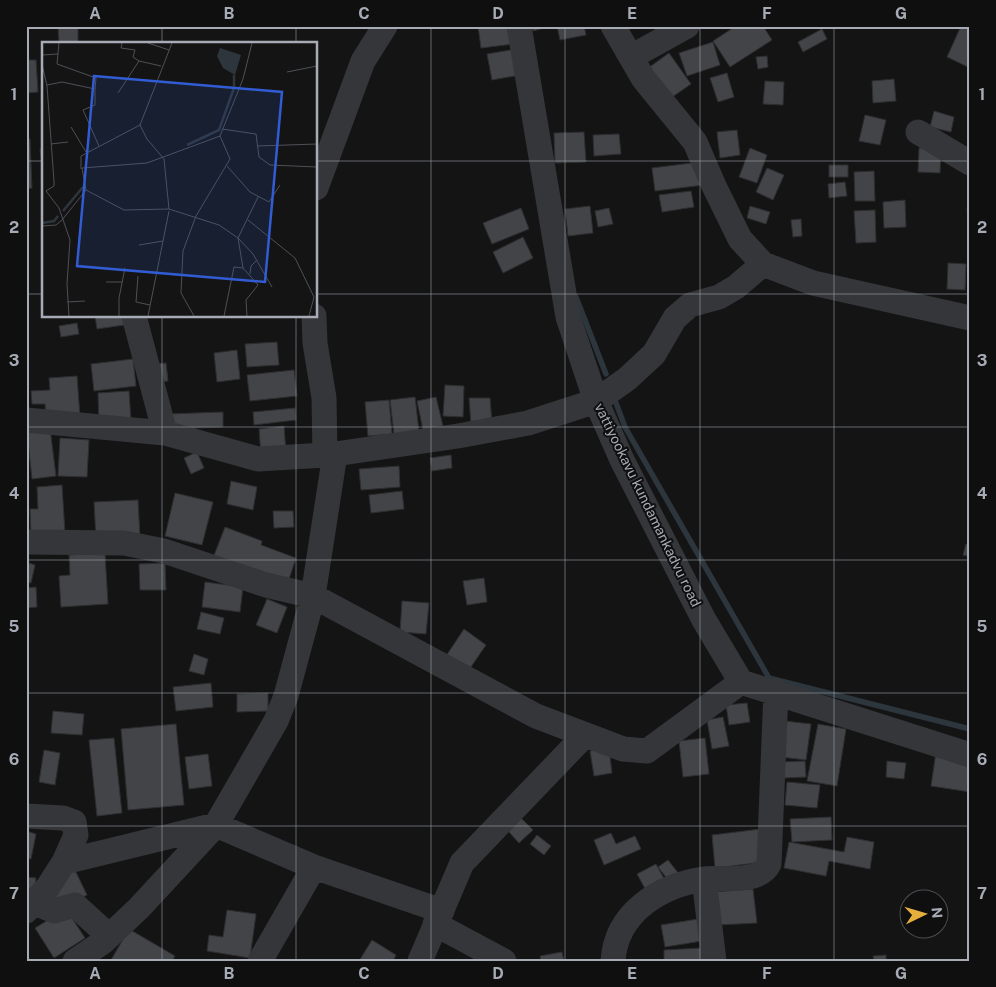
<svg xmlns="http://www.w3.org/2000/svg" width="996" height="987" font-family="'Public Sans',sans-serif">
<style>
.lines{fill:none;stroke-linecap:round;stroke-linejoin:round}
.stream{stroke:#2e363d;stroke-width:5.5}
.building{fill:#434448;stroke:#2e2e31}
.minor{stroke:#35363a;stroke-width:25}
.grid{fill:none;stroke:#a6abb5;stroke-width:1;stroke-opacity:0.55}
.labels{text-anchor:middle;stroke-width:4;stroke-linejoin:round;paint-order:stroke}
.street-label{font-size:14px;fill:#a6abb5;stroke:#0f0f10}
.inset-river{fill:none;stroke:#2e363d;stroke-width:2.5}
.inset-road{fill:none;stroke:#4e5055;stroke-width:1}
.view{fill:#325cd3;fill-opacity:0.15;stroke:#325cd3;stroke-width:2.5}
.inset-edge{fill:none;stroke:#a6abb5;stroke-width:2.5}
.neatline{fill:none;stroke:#a6abb5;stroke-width:2}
.grid-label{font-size:16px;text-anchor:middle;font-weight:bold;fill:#a6abb5}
</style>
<rect width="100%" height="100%" fill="#141415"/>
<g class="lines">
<path class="stream" d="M576,297L606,374
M616,403L625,427L769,678L970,729"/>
</g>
<path class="building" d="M58,26H78V42L59,43Z
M478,26H511L514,44L481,48Z
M532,26H541V29L533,31Z
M557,26H584L586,35L560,40Z
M736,26H763L772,40L730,67L713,41Z
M961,26L970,28V68L947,57Z
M822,29L827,39L803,52L798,42Z
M713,42L720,65L687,76L679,53Z
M516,49L520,75L492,80L487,54Z
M669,53L691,84L665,102L644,71Z
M767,56L768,67L758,69L756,57Z
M26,60H36L38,92L26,93Z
M727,73L734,97L718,102L710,78Z
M894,79L896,101L873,103L872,81Z
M765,81L784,82L783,105L763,104Z
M934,111L954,117L951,132L930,127Z
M865,115L886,120L880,145L859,141Z
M737,130L740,155L720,158L717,132Z
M584,132L586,162L555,163L554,133Z
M619,134L621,154L594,156L593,135Z
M26,139H30L32,188L26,189Z
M750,148L767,155L757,183L739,177Z
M919,148L941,149L940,173L918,172Z
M40,149H44V174H43Z
M700,162L704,185L655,191L652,168Z
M829,165H848V177H829Z
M767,168L784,175L773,200L756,192Z
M874,171L875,201H855L854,172Z
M845,182L847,196L829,198L828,184Z
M970,183V211H967Z
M691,191L694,207L662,212L659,195Z
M905,200L906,227L884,228L883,202Z
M590,206L593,233L568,236L565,209Z
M750,206L770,212L766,224L747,218Z
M521,208L529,229L492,244L483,223Z
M609,208L613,224L598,227L595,211Z
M875,210L876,242L856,243L854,211Z
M801,219L802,236L793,237L791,220Z
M523,237L533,258L503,273L493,252Z
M948,263L966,264L965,290L947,289Z
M95,316H130L131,324L97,329Z
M77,323L79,334L61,337L59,326Z
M277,342L279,365L247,367L245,344Z
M237,350L240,379L217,382L214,353Z
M133,359L136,386L94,391L91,364Z
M166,363L168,381L156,382L155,364Z
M294,370L297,396L250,401L247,375Z
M77,376L80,417L46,419L45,404H32L31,391L50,390L49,378Z
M445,385L464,386L463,417L443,416Z
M129,391L131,421L99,424L98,393Z
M415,397L419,431L394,434L390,400Z
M436,397L443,426L423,430L417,401Z
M469,398H490L492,423L471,424Z
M389,400L392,434L368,436L365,402Z
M295,408L296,420L254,425L253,412Z
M223,412V427L170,429L169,414Z
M284,426L286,453L261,455L259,429Z
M50,428L56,476L32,479L27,431Z
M60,438L89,440L87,477L58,476Z
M197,452L204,468L191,474L184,458Z
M451,455L452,468L432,471L430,458Z
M399,466L400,487L361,490L359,469Z
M231,481L257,487L253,510L227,504Z
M62,485L65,533L31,535L30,509H38L37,487Z
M402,491L404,509L371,513L369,495Z
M175,493L213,502L202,545L165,536Z
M138,500L140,537L96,539L94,502Z
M273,511H293L294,527L274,528Z
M225,527L262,541L261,545L296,558L287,585L213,558Z
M966,544L970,545V557L963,555Z
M105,553L108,604L61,607L59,576L70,575L69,555Z
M26,562L35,565L31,583L26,582Z
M165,563L166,590H140L139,564Z
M484,578L487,602L467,605L463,581Z
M205,582L243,587L240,612L202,607Z
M36,587L37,607L26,608V588Z
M267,599L287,607L277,633L256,625Z
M402,601L429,603L426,634L400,632Z
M201,612L224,618L220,634L197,629Z
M464,629L486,645L464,677L442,662Z
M194,654L208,659L204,675L189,671Z
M211,683L213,707L176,711L173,687Z
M268,693V711L237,712V694Z
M747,703L750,722L729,725L726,705Z
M53,711L84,714L82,735L51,733Z
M723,717L729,746L712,749L707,720Z
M785,721L811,724L806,760L781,757Z
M176,724L184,805L128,810L121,729Z
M818,724L846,729L837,786L807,781Z
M114,738L122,813L97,816L89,740Z
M705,738L709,774L683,777L679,741Z
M609,748L612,773L594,776L590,751Z
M44,750L60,753L55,785L39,782Z
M936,752L970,757V792L931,786Z
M208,754L212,786L189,789L185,757Z
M805,761L806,777L783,778L782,762Z
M887,761L906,763L904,779L886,777Z
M787,782L820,785L817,808L785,805Z
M831,817L832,840L792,842L790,819Z
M521,818L533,830L519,843L508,831Z
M761,829L764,862L715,868L712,835Z
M26,831L36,834L31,859L26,858Z
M611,833L616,844L635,836L641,849L604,865L594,840Z
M537,835L551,846L544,855L530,844Z
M847,837L874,842L870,869L829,861L826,876L784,868L789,842L844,852Z
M668,860L679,874L669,881L658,867Z
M656,864L667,884L648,894L637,874Z
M74,868L87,895L54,910L56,882Z
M26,877L36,878L33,899L26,898Z
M753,889L757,923L717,925L712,892Z
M66,909L85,938L54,958L35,928Z
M227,910L256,914L250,958L207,951L209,935L223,937Z
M698,919L702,941L665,947L661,925Z
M129,929L175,956L172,961L111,960Z
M372,940L396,955L393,961H359Z
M701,948V961H664V950Z
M562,952L564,961H541L540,956Z
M886,955V961H874L873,956Z"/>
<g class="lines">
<path class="minor" d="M519,26L568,317L596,401L622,460L704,620L741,682
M613,26L643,78L695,142L714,186L740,239L763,264L813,283L970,318
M631,57L687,26
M918,132L970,163
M316,188L363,61L385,26
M134,316L165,433
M26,420L165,433L258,459L325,455
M335,454L458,436L528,423L596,401L627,379L654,354L675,318L690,305L719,297L736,287L763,264
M26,542L124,543L164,551L266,585L313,596L536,716L623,749L647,751L741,682L970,755
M26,816L63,818L74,822L76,835L64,862L216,825L314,867L442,911
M704,879L714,961
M33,902L54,911L75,905L109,936
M26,911L48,887L64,862
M435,924L504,961
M75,961L103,942L139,908L216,825L276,721L286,696L313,596L335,454L325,455L324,398L315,343L314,316
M260,961L314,867
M420,961L462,863L585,735
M613,961C616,912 661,885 705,879C723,877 759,884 769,864L776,691"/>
</g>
<path class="grid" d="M162,26V44M296,26V44M431,26V961M565,26V961M700,26V961M834,26V961M26,161H44M316,161H970M26,294H44M316,294H970M162,316V961M296,316V961M26,427H970M26,560H970M26,693H970M26,826H970"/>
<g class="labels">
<g class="street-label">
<text transform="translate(648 505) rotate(64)" y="5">vattiyookavu kundamankadvu road</text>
</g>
</g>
<g transform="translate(42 42)">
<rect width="275" height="275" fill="#141415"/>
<path d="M178,6L199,13L193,33L181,26L175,14Z" fill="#2e363d"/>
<path class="inset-river" d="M145,103L177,88L192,46V33M21,169L41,145M0,181L12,179L16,174"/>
<path class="inset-road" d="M17,1L15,22L54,36L53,47M80,1L79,6L93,8L91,15L97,19L119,24M106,1L127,8M0,13L16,12M0,22L5,44L12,139V144L4,149L17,166L28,198L25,242L27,274M245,30L275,24M5,43L20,40L53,47V63L41,68L57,104M76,51L97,19M98,83L105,97L122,117L127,167M29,85L44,110M180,87L214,92L217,115L228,123L275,125M9,102L26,100M215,104L275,102M185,124L208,150L227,160L238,143M39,127V114L98,83L130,1M44,148L82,168L127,167L177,183L196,196L211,212L230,245M206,178L253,216L272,255L267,274M0,184L14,183L20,178L44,148L40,126L105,121L178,94M97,203L121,199M201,226L216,243L204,258L205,274M208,232L209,224L215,218M96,234L94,260L108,263M64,240H80M25,260L43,259M77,274V256L83,226M106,274L127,169M152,274L139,251L141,209L154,174L188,117L178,94L201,37L210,1M182,274L192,225L201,226L196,196L216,155"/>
<path class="view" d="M52,34L240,50L223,240L35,224Z"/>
<rect width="275" height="275" class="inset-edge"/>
</g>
<rect width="996" height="987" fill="none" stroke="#0f0f10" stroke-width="55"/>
<g transform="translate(924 914) rotate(85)"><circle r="24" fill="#0f0f10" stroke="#4b4d52"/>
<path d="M0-4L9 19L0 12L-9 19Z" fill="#e4af3d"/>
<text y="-8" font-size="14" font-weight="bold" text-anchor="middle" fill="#a6abb5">N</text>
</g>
<rect x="28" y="28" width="940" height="932" class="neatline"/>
<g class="grid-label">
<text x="95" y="19">A</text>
<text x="229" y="19">B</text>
<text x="364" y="19">C</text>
<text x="498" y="19">D</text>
<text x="632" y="19">E</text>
<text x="767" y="19">F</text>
<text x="901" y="19">G</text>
<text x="14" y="100">1</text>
<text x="982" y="100">1</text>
<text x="14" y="233">2</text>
<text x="982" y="233">2</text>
<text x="14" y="366">3</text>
<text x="982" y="366">3</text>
<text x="14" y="499">4</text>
<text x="982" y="499">4</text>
<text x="14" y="632">5</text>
<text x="982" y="632">5</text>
<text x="14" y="765">6</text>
<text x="982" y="765">6</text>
<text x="14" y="899">7</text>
<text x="982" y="899">7</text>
<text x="95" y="979">A</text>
<text x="229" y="979">B</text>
<text x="364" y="979">C</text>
<text x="498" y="979">D</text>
<text x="632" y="979">E</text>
<text x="767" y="979">F</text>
<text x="901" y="979">G</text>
</g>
</svg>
